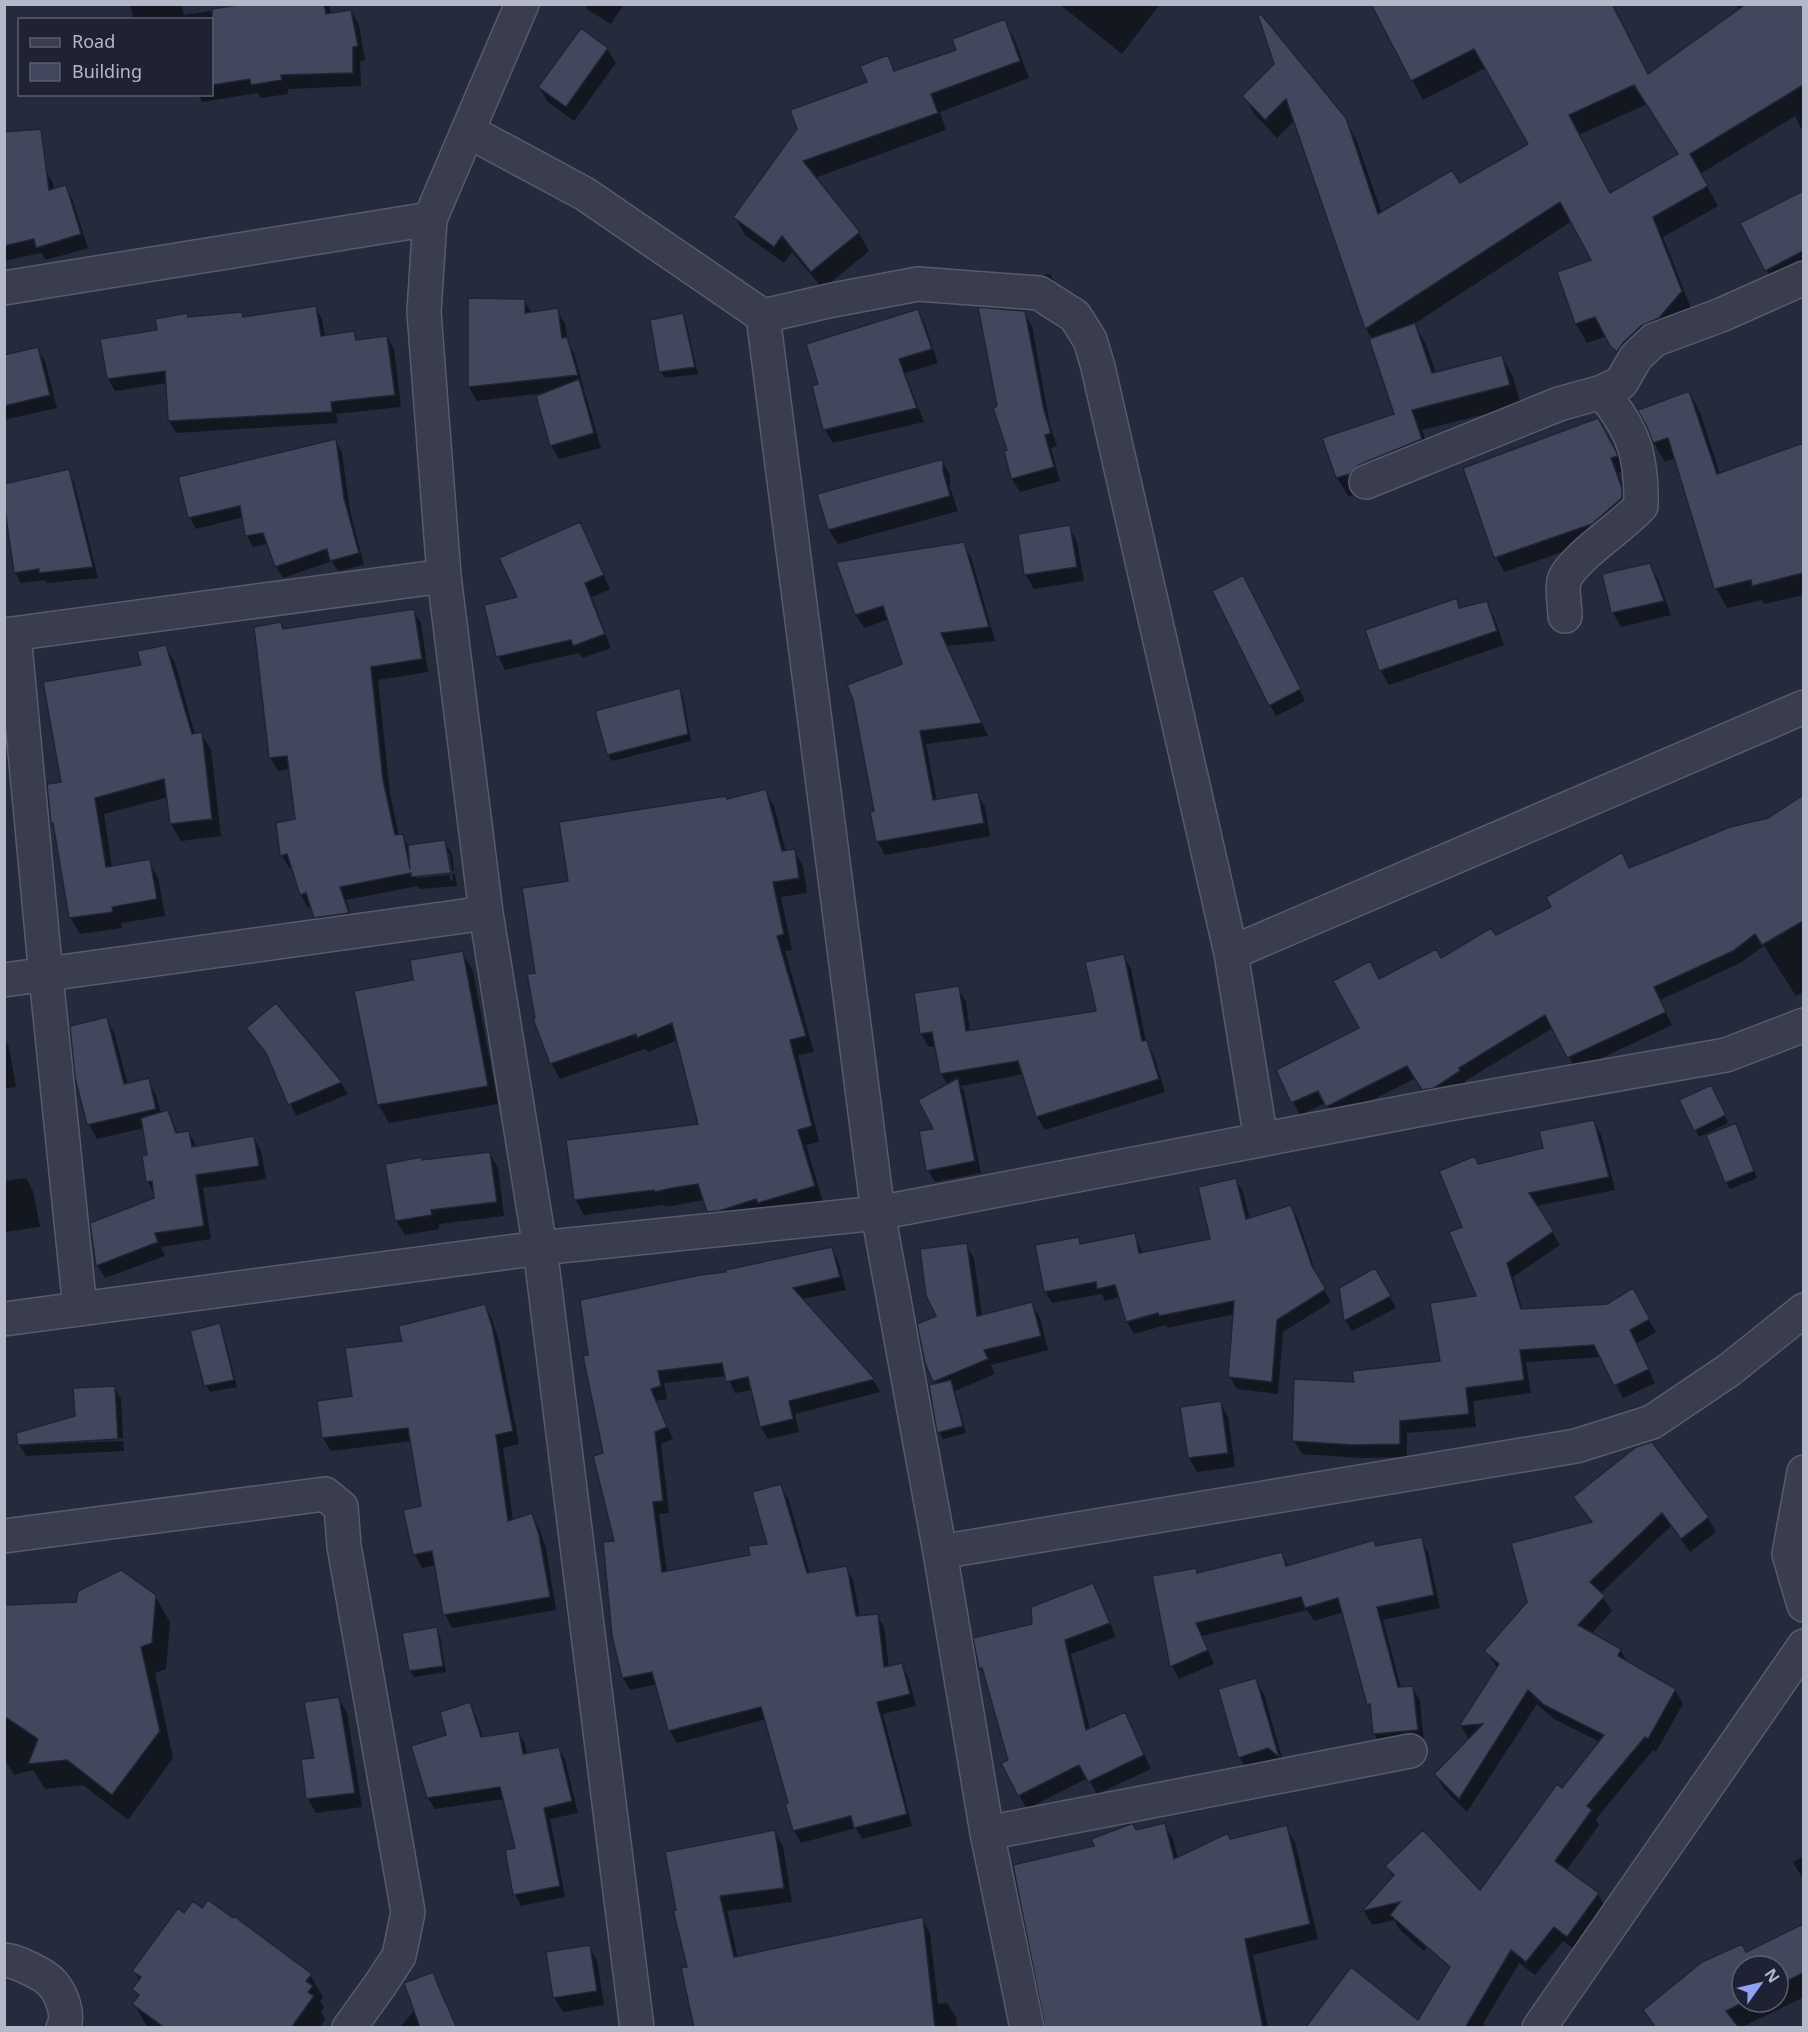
<svg xmlns="http://www.w3.org/2000/svg" width="1808" height="2032" font-family="'Noto Sans',sans-serif">
<style>
.shadow{fill:#0007;fill-rule:evenodd}
.building{fill:#41475d;stroke:#202434;stroke-width:1.5;fill-rule:evenodd}
.lines{fill:none;stroke-linecap:round;stroke-linejoin:round}
.minor-casing{stroke:#575b6b;stroke-width:36}
.minor{stroke:#393d4d;stroke-width:33}
</style>
<rect width="100%" height="100%" fill="#252b3d"/>
<path class="shadow" d="M130,4H181L184,15L239,7V4H329L331,15L351,11L359,25L365,60L360,61L361,86L288,89V94L261,98L258,93L202,102L198,94H212V20H134Z
M585,4H624L611,24L588,10Z
M1059,4H1160L1122,54Z
M1736,4H1804V134L1795,116L1700,174L1718,206L1663,237L1692,311L1623,366L1616,353L1622,358L1624,356L1612,345L1607,336L1587,343L1576,324L1593,261L1572,221L1414,324L1426,344L1436,373L1502,357L1513,377L1521,405L1422,430L1432,459L1349,497L1337,478L1324,439L1396,415L1373,340L1366,329L1295,120L1277,138L1255,115L1244,96L1276,64L1345,119L1356,139L1382,214L1460,185L1530,144L1487,67L1423,100L1377,13L1649,76L1766,68ZM1647,104L1679,155L1610,194L1579,135Z
M1004,21L1014,38L1029,78L940,112L946,130L815,178L859,233L869,251L823,289L792,252L784,263L745,235L735,217L869,83L887,57L896,72L958,51Z
M607,49L616,63L574,121L548,102L539,87Z
M45,170L53,183L54,190L66,187L73,201L88,248L46,260L41,253L4,261V176Z
M1804,193V276L1777,289L1742,224Z
M1050,274L1058,288L1048,289L1041,275Z
M524,301L532,313L557,310L565,324L568,342L574,353L584,389H583L586,396L601,448L559,459L551,445L544,393L477,401L469,387Z
M315,307L322,319L325,337L353,332L358,341L387,337L394,349L401,407L336,414L338,423L176,433L169,421L167,383L115,391L108,379L102,340L159,331L187,314L189,318L242,314L244,318Z
M918,311L925,324L938,363L905,373L924,422L833,443L825,430L814,387L820,385Z
M1024,312L1032,326L1050,425L1057,446L1051,448L1060,481L1020,492L1012,479L1005,452L1009,451L999,408Z
M682,314L686,321L698,374L665,378L661,372Z
M37,348L45,361L57,408L4,420V356Z
M1689,392L1700,412L1720,474L1804,445V595L1764,604L1762,600L1727,608L1716,588L1676,458L1665,462L1654,443L1647,424Z
M1598,420L1619,456L1625,471L1618,473L1630,504L1600,539L1504,572L1496,557Z
M336,441L342,453L350,511L364,565L338,571L332,561L283,578L276,567L268,544L253,547L247,535L244,517L196,529L190,518L180,479Z
M942,461L950,475V487L958,511L838,544L829,530Z
M68,471L74,482L98,578L47,583L45,580L21,583L15,572Z
M1069,527L1077,542L1084,581L1034,589L1026,575Z
M587,537L610,589L592,597L611,648L582,658L579,653L505,670L498,656L520,598Z
M963,544L971,557L995,641L947,646L988,736L926,744L937,801L977,794L985,807L990,836L885,855L878,842L875,812L904,665L889,619L864,628L856,615Z
M1650,565L1658,579L1671,615L1621,627L1613,613Z
M1249,588L1305,701L1276,716L1270,705Z
M1456,600L1461,609L1486,603L1494,617L1504,645L1389,685L1381,671L1367,631Z
M413,611L421,623L428,672L378,680L390,794L399,836H402L409,847L444,841L452,854L454,871H452L449,853H446L416,875V878L449,875L451,881L453,880L452,874H455L457,886L420,889L418,886L346,900L355,926L323,930L312,907L308,908L301,895L292,867L289,868L282,855L297,820L290,769L278,771L270,758L280,624L284,630Z
M165,647L175,663L195,735L201,733L211,750L221,836L181,841L171,824L168,797L104,814L112,867L149,861L158,878L165,916L121,923L122,928L80,934L70,917L56,830L52,823L63,783L143,666Z
M680,689L683,696L691,741L612,761L608,754Z
M765,790L774,806L786,852L794,851L803,866L807,893L781,897L792,950L785,951L814,1052L798,1055L819,1142L806,1145L823,1202L768,1218L717,1227L708,1211L705,1200L665,1207L664,1205L584,1215L575,1199L700,1126L678,1040L648,1052L645,1049L560,1079L551,1063L537,974L569,882L728,801Z
M1804,797V991L1796,996L1764,946L1740,963L1660,1000L1672,1025L1576,1070L1553,1028L1465,1081L1466,1084L1431,1102L1416,1078L1335,1119L1326,1103L1300,1115L1278,1071L1361,1029L1379,980L1440,960L1495,937L1553,907L1621,854L1630,869L1769,819Z
M462,952L473,971L498,1104L389,1123L378,1104Z
M1123,955L1131,969L1146,1042L1154,1056L1165,1092L1045,1130L1037,1117L1024,1074L961,1086L964,1091L981,1173L935,1182L928,1170L936,1130L948,1085L941,1074L936,1046L929,1047L921,1034L958,988L966,1002L970,1031L1097,1013Z
M276,1005L341,1083L348,1094L296,1116L271,1060L248,1029Z
M106,1019L114,1033L128,1085L148,1080L156,1095L161,1114L168,1111L178,1134L189,1132L197,1148L254,1138L261,1151L266,1179L203,1188L211,1239L161,1247L165,1256L105,1278L97,1265L156,1199L148,1181L149,1156L144,1128L97,1139L89,1125L77,1078Z
M4,1039L9,1047L16,1087L4,1089Z
M1715,1094L1728,1123L1699,1137L1695,1130Z
M1594,1122L1601,1135L1615,1190L1536,1206L1560,1245L1513,1277L1523,1311L1608,1305L1632,1291L1656,1332L1636,1344L1655,1383L1623,1398L1602,1357L1526,1362L1531,1393L1473,1401L1476,1427L1407,1433V1457L1361,1458L1302,1454L1294,1441L1356,1383L1442,1362L1478,1297L1464,1228L1474,1158L1479,1165L1545,1149Z
M1739,1132L1757,1178L1730,1189L1726,1182Z
M490,1154L498,1168L504,1216L439,1224V1229L405,1235L396,1220L423,1162Z
M26,1178L33,1191L40,1227L4,1232V1181Z
M1236,1180L1243,1192L1250,1220L1291,1206L1298,1219L1318,1279L1331,1302L1283,1332L1278,1394L1237,1389L1230,1377L1235,1314L1167,1328L1166,1325L1134,1334L1127,1322L1120,1297L1105,1301L1102,1294L1052,1303L1045,1291L1078,1239L1082,1245L1134,1234L1143,1254L1212,1240Z
M966,1245L974,1259L982,1316L1032,1304L1040,1318L1048,1350L991,1365L995,1374L955,1391L966,1433L943,1439L939,1432L936,1385L934,1381L938,1317Z
M831,1249L838,1261L846,1290L802,1299L873,1380L880,1392L795,1414L799,1432L768,1439L761,1427L752,1390L735,1393L727,1376L664,1383L667,1399L656,1401L673,1439L661,1444L669,1513L659,1514L667,1572L751,1557L769,1545L781,1486L788,1498L810,1574L846,1567L853,1580L860,1617L877,1615L884,1627L889,1668L901,1664L908,1676L916,1706L883,1714L912,1826L862,1839L856,1828L801,1843L794,1831L790,1804L766,1719L677,1743L670,1731L657,1684L630,1690L623,1678L613,1635L616,1542L605,1454L584,1357L728,1273Z
M1375,1270L1396,1308L1352,1331L1345,1320Z
M485,1305L492,1319L499,1341L519,1444L503,1448L513,1521L532,1515L539,1528L546,1549L556,1610L452,1628L445,1614L436,1565L422,1568L415,1555L404,1511L423,1507L412,1441L331,1451L323,1438L319,1402L353,1398L404,1342Z
M219,1325L223,1332L237,1387L210,1392L206,1385Z
M114,1387L121,1399L123,1438L29,1443L21,1445L123,1441L124,1451L26,1456L19,1444L76,1417Z
M1220,1402L1228,1417L1235,1467L1197,1472L1189,1458L1181,1408Z
M1652,1443L1708,1518L1716,1532L1690,1552L1671,1526L1600,1594L1612,1611L1591,1634L1620,1650L1629,1664L1675,1690L1683,1704L1656,1752L1653,1750L1596,1819L1599,1825L1566,1871L1598,1894L1606,1908L1575,1950L1563,1941L1535,1975L1519,1963L1483,2024L1489,2028H1416L1563,1790L1600,1742L1554,1719L1537,1704L1467,1812L1444,1789L1436,1775L1469,1740L1461,1726L1498,1669L1486,1651L1529,1602L1592,1524L1575,1497Z
M1421,1539L1428,1552L1440,1608L1383,1620L1401,1688L1412,1687L1420,1701L1424,1743L1382,1747L1374,1734L1372,1711L1368,1704L1343,1612L1314,1621L1307,1610L1202,1636L1214,1664L1179,1679L1172,1666L1154,1578L1198,1575L1281,1554L1289,1567Z
M1092,1585L1100,1598L1116,1637L1071,1654L1090,1730L1132,1728L1151,1769L1097,1794L1088,1778L1027,1809L1019,1795L988,1681L980,1668L1034,1625Z
M155,1596L170,1622L166,1669L155,1673L173,1758L128,1820L83,1785L45,1789L33,1770L14,1775L4,1758V1607Z
M436,1629L440,1636L446,1672L414,1677L410,1671Z
M1255,1680L1264,1694L1285,1769L1248,1772L1240,1758L1220,1690Z
M339,1699L347,1713L362,1807L316,1813L308,1799L316,1759Z
M469,1704L476,1716L483,1738L518,1732L525,1744L527,1754L559,1748L565,1760L578,1813L550,1819L565,1897L521,1906L515,1894L517,1849L504,1799L435,1809L428,1798L448,1736Z
M1164,1824L1173,1839L1178,1859L1230,1841L1286,1827L1295,1842L1318,1939L1253,1955L1268,2028H1260L1096,1847L1136,1832Z
M775,1832L783,1846L792,1902L727,1911L738,1958L922,1919L930,1933L938,2004L947,2003L956,2017L957,2028H695L689,1968L675,1911Z
M1804,1856V1881L1793,1862Z
M1387,1867L1472,1889L1424,1951L1400,1930L1394,1920L1372,1925L1364,1911L1394,1878Z
M185,1915L310,1975L323,1997L320,2001L324,2008L321,2012L325,2019L320,2028H149L147,2026L134,2004L139,1998L134,1989L140,1981L134,1971Z
M1804,1926V1997L1740,2028H1655L1645,2010L1746,1954ZM1742,1966H1778V2002H1742Z
M589,1947L597,1961L604,2005L563,2012L554,1997Z
M432,1974L457,2028H399L415,2010Z"/>
<path class="building" d="M244,4H324L326,14L351,10L358,46L353,47V73L281,75L282,80L251,85L250,79L212,85V9Z
M1371,4H1612L1648,74L1746,4H1803V85L1690,154L1708,186L1653,217L1682,291L1659,318L1641,326L1623,343L1617,352L1610,346L1595,317L1575,324L1557,272L1591,260L1560,202L1365,329L1286,99L1265,120L1242,96L1274,64L1258,16L1261,14L1346,118L1378,214L1452,170L1460,183L1528,144L1474,49L1411,81ZM1634,85L1678,154L1610,193L1569,115Z
M1005,19L1020,61L931,94L938,113L803,161L860,232L811,272L782,236L774,247L733,217L797,129L790,110L867,82L860,66L888,55L894,71L956,50L952,39Z
M581,28L608,48L566,107L538,87Z
M41,129L49,190L66,185L81,234L36,248L34,239L4,246V132Z
M1803,191V251L1765,271L1740,223Z
M468,298L525,299V313L558,308L562,338L567,337L578,375L468,387Z
M316,306L321,336L354,331L356,340L387,336L395,395L331,402L332,412L168,421L165,371L107,379L100,339L157,330L155,319L187,313L188,317L242,312L243,317Z
M978,307L1025,311L1044,410L1051,433L1045,435L1054,467L1011,479L1004,451L1007,450L993,408L997,406Z
M918,309L932,349L899,359L917,408L823,430L812,386L818,384L806,344Z
M683,313L695,367L659,372L650,320Z
M1415,323L1432,373L1502,355L1510,385L1412,410L1422,439L1359,465L1350,474L1336,478L1322,438L1394,414L1369,339Z
M38,347L50,395L4,406V355Z
M579,379L594,433L550,446L536,396Z
M1689,391L1717,474L1803,443V573L1752,586L1751,580L1714,589L1668,438L1653,443L1646,425L1635,406L1638,410Z
M1598,418L1616,451L1618,456L1611,458L1622,488V498L1592,524L1494,558L1463,468Z
M336,439L344,498L359,553L330,561L327,549L275,567L263,533L245,536L240,506L188,518L178,477Z
M943,459V471L950,496L828,530L817,494Z
M69,469L93,567L39,573V569L14,573L4,503V484Z
M580,522L604,575L585,583L605,634L573,646L571,640L496,657L484,605L517,597L499,558Z
M1070,525L1077,567L1024,575L1018,534Z
M964,542L989,627L941,633L982,723L920,731L933,800L978,792L984,823L876,842L870,812L874,811L853,700L847,685L902,664L883,606L855,615L836,562Z
M1650,563L1664,601L1611,613L1602,574Z
M1243,575L1301,689L1269,706L1212,591Z
M1457,598L1459,608L1487,601L1497,631L1379,671L1365,630Z
M414,609L422,659L371,667L383,780L395,835L403,834L410,869L408,845L445,840L451,873L411,877V873L340,887L349,913L314,918L306,893L300,895L287,854L280,856L276,823L295,819L287,756L269,758L254,627L281,622L283,629Z
M166,645L192,734L202,732L212,819L170,824L164,779L95,798L106,867L150,859L157,899L112,907L113,912L69,918L53,823L51,824L47,784L61,782L43,682L141,665L137,651Z
M680,688L688,734L607,755L595,711Z
M766,789L782,851L795,849L799,878L773,882L784,934L777,936L806,1036L790,1040L812,1126L798,1130L815,1186L758,1203L756,1199L719,1211L707,1212L698,1184L672,1188L655,1192L654,1190L574,1200L566,1140L698,1124L672,1023L637,1038L636,1034L550,1064L533,1019L535,1018L527,974L535,973L522,888L568,881L559,822L726,796L727,799Z
M1803,795V921L1762,945L1755,934L1733,951L1654,987L1666,1012L1567,1058L1545,1015L1459,1068L1460,1071L1434,1088L1422,1090L1407,1066L1326,1107L1318,1091L1291,1103L1276,1070L1359,1028L1333,981L1370,961L1379,979L1436,949L1441,958L1491,928L1496,935L1551,907L1546,897L1622,852L1629,868L1730,827L1768,818Z
M463,951L488,1086L377,1105L354,991L413,980L410,960Z
M1124,954L1142,1041L1147,1040L1159,1079L1036,1117L1018,1061L940,1074L932,1032L920,1034L914,993L959,986L966,1031L1096,1011L1085,962Z
M276,1003L342,1082L288,1105L266,1053L246,1028Z
M107,1017L124,1084L149,1078L156,1109L87,1125L75,1078L70,1026Z
M958,1078L975,1161L926,1171L919,1131L933,1129L918,1100Z
M1711,1085L1726,1115L1694,1131L1679,1100Z
M168,1110L176,1133L189,1131L192,1147L254,1136L259,1166L196,1175L204,1226L155,1233L158,1242L96,1266L90,1223L154,1198L152,1181L146,1182L142,1156L147,1155L141,1118Z
M1594,1120L1609,1177L1529,1193L1554,1231L1507,1263L1521,1309L1607,1304L1633,1288L1650,1319L1630,1330L1649,1369L1614,1386L1594,1345L1520,1350L1524,1380L1466,1388L1469,1414L1400,1421V1444L1353,1445L1292,1441L1294,1379L1354,1382L1352,1371L1440,1361L1430,1303L1476,1296L1449,1232L1462,1227L1439,1171L1475,1156L1478,1164L1543,1148L1539,1131Z
M1736,1123L1754,1171L1725,1183L1706,1135Z
M490,1152L497,1202L431,1210L432,1215L395,1221L385,1164L422,1157V1160Z
M1236,1178L1246,1219L1291,1205L1312,1266L1326,1289L1277,1320L1272,1382L1228,1377L1234,1301L1159,1316L1158,1313L1126,1322L1115,1285L1097,1289L1096,1282L1044,1292L1035,1245L1079,1237L1080,1244L1135,1233L1139,1253L1210,1239L1198,1187Z
M967,1243L977,1316L1032,1302L1041,1336L984,1350L988,1359L933,1382L925,1363L917,1324L936,1316L926,1296L920,1249Z
M832,1247L840,1277L793,1288L875,1379L789,1401L793,1419L760,1427L748,1377L726,1382L722,1363L658,1371L661,1386L651,1389L667,1427L655,1432L663,1501L653,1502L662,1572L750,1555L748,1546L767,1544L752,1492L781,1484L807,1573L847,1566L856,1616L878,1614L884,1667L902,1663L910,1694L877,1702L907,1814L854,1828L851,1816L793,1831L785,1804L788,1803L761,1707L668,1731L652,1672L622,1678L612,1636L603,1542L614,1541L593,1456L603,1453L583,1356L588,1355L580,1300L700,1275L726,1272L725,1270Z
M1375,1268L1391,1296L1344,1321L1339,1288Z
M485,1304L492,1326L513,1431L496,1435L508,1521L532,1513L539,1535L550,1597L443,1615L432,1551L413,1555L403,1510L421,1506L408,1428L322,1438L317,1401L352,1396L345,1348L402,1341L398,1326Z
M220,1323L234,1380L204,1386L190,1331Z
M951,1380L963,1426L937,1433L929,1385Z
M115,1386L118,1439L18,1445L16,1433L75,1416L73,1388Z
M1221,1401L1228,1453L1188,1458L1180,1407Z
M1652,1442L1709,1517L1681,1539L1662,1513L1590,1582L1605,1596L1578,1625L1621,1649L1618,1656L1676,1689L1648,1739L1645,1737L1587,1806L1592,1810L1555,1861L1599,1893L1567,1937L1554,1927L1526,1962L1511,1950L1465,2028H1305L1351,1967L1418,2020L1450,1967L1390,1915L1400,1902L1362,1911L1394,1875L1385,1866L1423,1830L1480,1890L1557,1784L1562,1788L1604,1735L1544,1705L1528,1690L1459,1799L1434,1774L1483,1724L1459,1726L1499,1664L1484,1651L1527,1602L1511,1543L1592,1522L1573,1497L1636,1447Z
M1422,1537L1434,1595L1377,1607L1398,1687L1413,1686L1418,1730L1373,1734L1370,1704L1367,1705L1338,1598L1305,1608L1301,1597L1196,1623L1208,1650L1170,1667L1152,1576L1196,1568L1197,1573L1282,1552L1286,1566L1374,1540L1376,1546Z
M121,1570L156,1595L152,1643L141,1647L160,1731L112,1795L67,1760L28,1764L38,1739L4,1716V1605L76,1602L78,1591Z
M1093,1583L1110,1623L1065,1640L1086,1730L1125,1712L1144,1755L1088,1782L1079,1765L1018,1796L1001,1763L1008,1760L982,1668L979,1669L973,1638L1032,1624L1031,1607Z
M437,1627L443,1666L409,1671L402,1633Z
M1256,1678L1279,1757L1268,1748L1238,1758L1218,1689Z
M339,1697L355,1793L306,1799L301,1759L314,1758L304,1702Z
M470,1702L481,1737L519,1731L523,1754L559,1747L572,1801L544,1808L560,1886L513,1895L505,1850L515,1848L500,1787L427,1798L411,1746L446,1735L440,1712Z
M1165,1823L1174,1859L1228,1833L1230,1839L1287,1825L1310,1924L1245,1939L1263,2028H1045L1013,1865L1094,1846L1091,1839L1131,1824H1133L1136,1830Z
M775,1830L784,1888L720,1896L734,1957L923,1917L935,2028H694L681,1968L687,1967L673,1910H676L665,1852Z
M208,1900L233,1918L234,1916L312,1974L306,1981L313,1986L308,1992L314,1996L291,2028H165L132,2004L139,1995L132,1989L141,1977L132,1971L178,1908L184,1913L193,1901L202,1908Z
M1803,1924V1973L1778,1985V1966H1742V2002H1744L1726,2011L1739,2028H1656L1643,2010L1702,1962L1742,1944L1746,1952Z
M590,1945L597,1991L553,1998L546,1952Z
M433,1972L440,1990L457,2028H420L404,1983Z"/>
<g class="lines">
<g class="minor-casing">
<path id="minor" d="M522,4L430,219L424,312L444,576L486,913L540,1248L637,2028
M468,131L585,194L763,316L833,300L918,284L1039,293L1075,316L1090,340L1098,367L1231,953L1261,1140
M4,288L430,219
M763,316L878,1213L940,1552L987,1833L1027,2028
M1366,482L1559,404L1602,392L1621,383L1636,357L1654,340L1721,315L1804,278
M1565,616C1565,606 1561,587 1565,578C1577,555 1621,528 1641,506C1642,456 1634,431 1602,392
M14,634L46,976L80,1309
M4,635L444,576
M1231,953L1804,707
M4,980L486,913
M4,1319L540,1248L878,1213L1448,1104L1726,1055L1804,1025
M1804,1472L1789,1554L1804,1605
M4,1536L325,1494L341,1507L344,1546L408,1912L399,1956L380,1985L349,2028
M940,1552L1576,1446L1652,1422L1729,1370L1804,1310
M987,1833L1410,1751
M4,1960C15,1960 45,1975 52,1983C61,1993 70,2015 63,2028
M1539,2028L1804,1646"/>
</g>
<use href="#minor" class="minor"/>
</g>
<rect width="1808" height="2032" fill="none" stroke="#b4b8c8" stroke-width="12"/>
<rect x="18" y="18" width="195" height="78" fill="#1e2232" stroke="#5a5e6e" stroke-width="1.5"/>
<rect x="30" y="38" width="30" height="9" fill="#393d4d" stroke="#5a5e6e" stroke-width="1.5"/>
<text x="72" y="48" font-size="18" fill="#b4b8c8">Road</text>
<rect x="30" y="63" width="30" height="18" fill="#41475d" stroke="#5a5e6e" stroke-width="1.5"/>
<text x="72" y="78" font-size="18" fill="#b4b8c8">Building</text>
<g transform="translate(1760 1984) rotate(56)"><circle r="28" fill="#1e2232" stroke="#5a5e6e" stroke-width="1.5"/>
<path d="M0-4.5L10 22L0 15L-10 22Z" fill="#8da2f5"/>
<text y="-9" font-size="16" font-weight="bold" text-anchor="middle" fill="#b4b8c8">N</text>
</g>
</svg>
